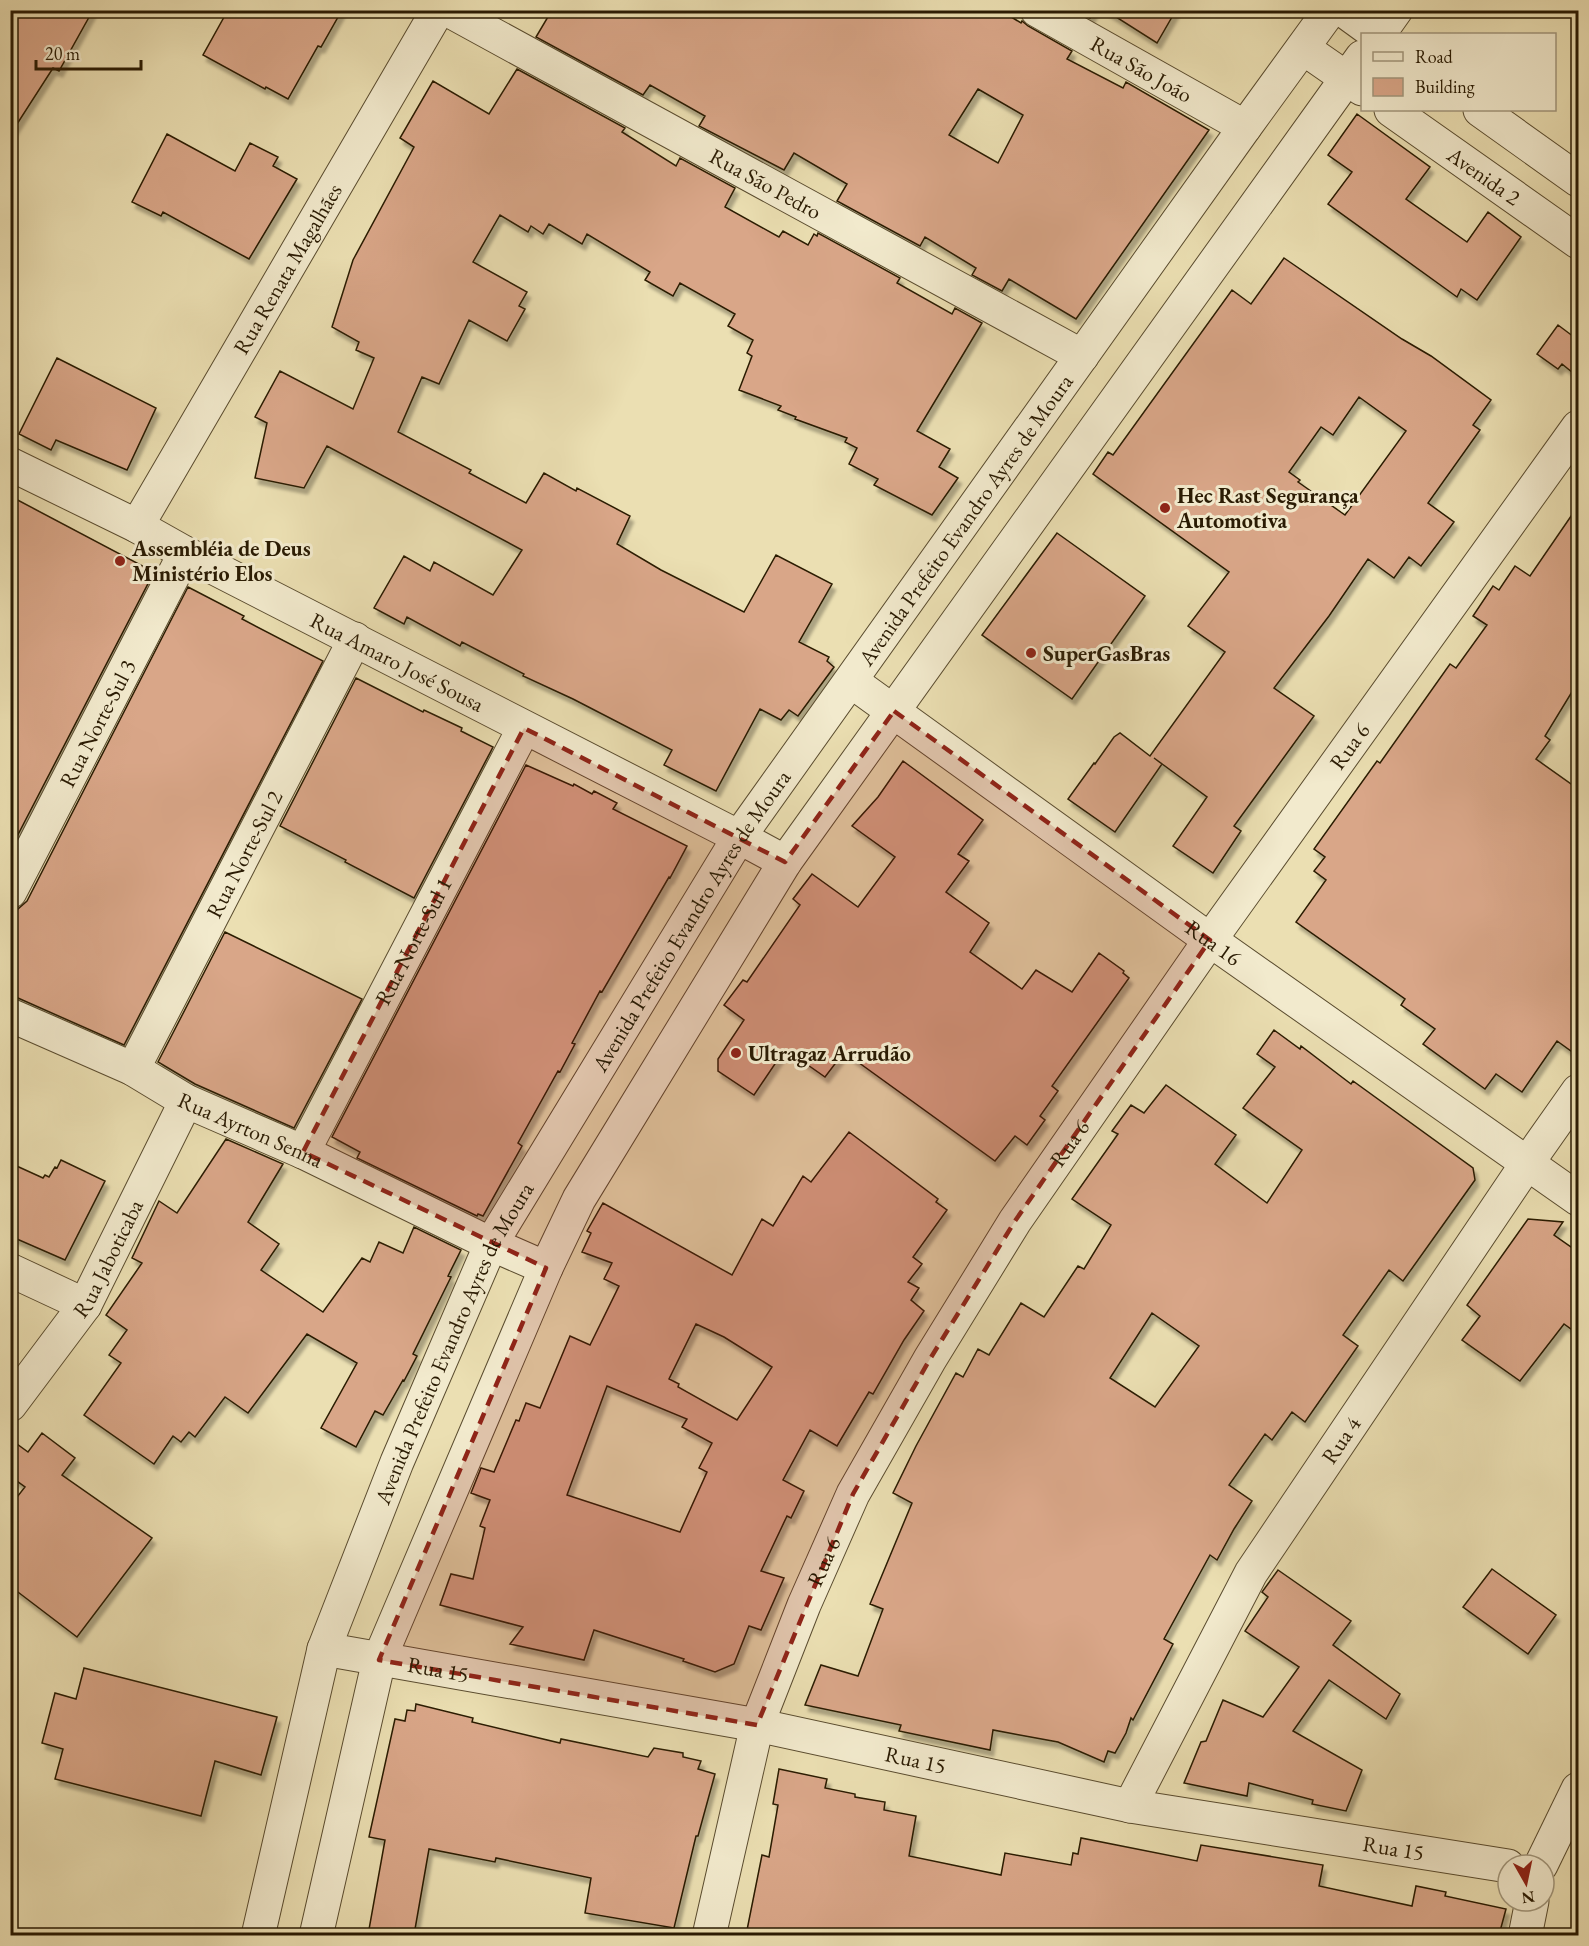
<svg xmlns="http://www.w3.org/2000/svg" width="1589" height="1946" font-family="'EB Garamond',serif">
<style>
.building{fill:#d9a688;stroke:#2a1b03;stroke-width:1.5;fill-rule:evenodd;filter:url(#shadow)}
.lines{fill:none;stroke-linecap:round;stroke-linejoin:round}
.minor-casing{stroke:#5a4c2f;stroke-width:35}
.minor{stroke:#f2eacd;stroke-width:33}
.marked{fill:#8f2418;fill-opacity:0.2;stroke:#8f2418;stroke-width:4.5;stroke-dasharray:12 8;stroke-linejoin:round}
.poi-dot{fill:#8f2418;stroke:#f2eacd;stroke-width:2}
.labels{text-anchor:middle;stroke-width:6;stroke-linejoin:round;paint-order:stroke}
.street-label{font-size:22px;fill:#2a1b03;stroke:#f2eacd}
.poi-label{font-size:22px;font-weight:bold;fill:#2a1b03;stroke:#f2eacd;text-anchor:start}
</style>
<defs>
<filter id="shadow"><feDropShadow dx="3.5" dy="6" stdDeviation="1.5" flood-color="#0004"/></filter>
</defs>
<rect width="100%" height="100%" fill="#ebdfb2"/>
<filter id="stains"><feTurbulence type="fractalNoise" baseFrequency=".00333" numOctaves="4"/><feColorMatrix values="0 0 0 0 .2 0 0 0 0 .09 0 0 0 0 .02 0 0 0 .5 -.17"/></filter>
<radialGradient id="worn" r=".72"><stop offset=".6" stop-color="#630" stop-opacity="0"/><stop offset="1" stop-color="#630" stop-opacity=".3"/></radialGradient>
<path class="building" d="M10,10H93L59,71L53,68L10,135Z
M228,10H342L321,47L318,46L288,99L266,87L265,89L203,55Z
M552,10H1000L1021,23L1022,21L1028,26L1072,51L1067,59L1123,88L1126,82L1209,130L1076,319L1009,279L1002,291L972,275L976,268L925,237L920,246L837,201L847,184L794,153L784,170L699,126L705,116L650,85L643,95L536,37ZM978,89L1023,115L998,163L949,135Z
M1076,10H1095L1090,18Z
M1105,10H1176L1157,43Z
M517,69L625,128L622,132L676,166L680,158L735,188L725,207L779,237L783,231L808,245L814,234L817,236L818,233L900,278L897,283L952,314L955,308L982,323L917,431L950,449L939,467L958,478L932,515L874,485L878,479L849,464L857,448L845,442L847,438L795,419L796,417L778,410L781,406L739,390L752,356L747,353L753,340L728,326L735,314L680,283L673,296L645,280L650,272L587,234L582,244L549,224L543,234L531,226L528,232L500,215L473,262L527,292L519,306L525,309L507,341L469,320L439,384L422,377L398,432L471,470L469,473L526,503L544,473L576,491L577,488L630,516L617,544L661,570L744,612L776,555L832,584L799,642L829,657L827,661L834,667L798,716L789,710L781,720L760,709L716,791L664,765L672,750L573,699L523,676L524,674L462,642L460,646L407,617L404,624L374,608L404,556L430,571L434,562L493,595L522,550L327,446L304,488L255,478L267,423L255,417L280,371L353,409L374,358L356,350L359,342L332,327L353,260L414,147L400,138L433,81L489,114Z
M1357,114L1430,167L1406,199L1467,242L1488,212L1521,237L1477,300L1461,289L1457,297L1328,204L1352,172L1328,155Z
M167,134L235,171L250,143L278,157L273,166L297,179L249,259L163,212L161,216L132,202Z
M1284,258L1402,339L1431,356L1491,400L1473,425L1480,430L1428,503L1454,522L1421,566L1409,557L1394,578L1368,559L1329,616L1274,688L1314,716L1234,826L1241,831L1213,873L1173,846L1207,797L1154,758L1162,764L1115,832L1068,799L1094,763L1095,764L1114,737L1120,733L1150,756L1225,652L1188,626L1229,572L1093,474L1108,452L1113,455L1232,290L1251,304ZM1359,397L1406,431L1345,515L1298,482L1300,480L1289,472L1321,427L1333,435Z
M1558,325L1578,340V377L1562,364L1558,369L1537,354Z
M57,358L156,408L127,470L56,440L51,450L19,434Z
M10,496L154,572L10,850Z
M1578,506V682L1545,736L1550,740L1536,759L1578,789V1056L1557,1041L1522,1092L1496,1074L1485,1089L1423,1044L1435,1029L1401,1005L1405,999L1296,922L1326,880L1314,871L1325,857L1314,849L1377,761L1380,763L1450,664L1456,668L1487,625L1473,616L1493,586L1499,590L1515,566L1530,576Z
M1057,533L1145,596L1072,699L982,635Z
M188,587L244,616L242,619L323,661L124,1045L18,998L10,997V923L18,909L27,901Z
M356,678L423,712L424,710L462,728L461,731L493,747L414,898L345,862L346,860L280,826Z
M903,761L983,820L958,854L969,861L946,892L989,923L970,952L1022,989L1036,970L1072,992L1099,953L1124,971L1123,973L1129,978L1052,1086L1058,1091L1040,1116L1045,1120L1027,1145L1015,1136L995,1161L844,1052L825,1077L785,1049L754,1095L718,1071V1059L744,1020L724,1005L743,980L747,982L800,905L793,899L812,874L858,907L895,857L852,826L878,797Z
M526,765L573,786L574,784L592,794L594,791L617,803L613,809L687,846L670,878L669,877L602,992L600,991L572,1043L575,1044L560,1072L558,1071L518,1143L522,1146L483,1216L478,1214L477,1216L357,1158L360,1152L332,1137Z
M225,932L362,999L294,1128L195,1084L158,1062Z
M1274,1030L1300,1049L1301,1046L1351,1084L1353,1081L1473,1168L1475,1180L1403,1281L1389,1270L1343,1335L1358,1346L1305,1422L1292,1412L1272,1440L1265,1434L1229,1485L1252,1501L1234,1529L1217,1560L1210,1555L1182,1606L1164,1639L1173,1644L1133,1720L1131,1718L1126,1733L1115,1753L1108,1751L1104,1762L1058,1742L993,1730L990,1750L899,1731L901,1725L805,1705L821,1665L858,1676L883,1609L870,1604L912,1503L893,1493L916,1446L956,1373L963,1377L978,1349L989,1355L1021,1303L1044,1317L1078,1266L1084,1269L1111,1225L1072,1199L1118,1134L1112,1131L1131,1105L1144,1113L1166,1085L1236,1135L1215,1164L1267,1203L1302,1150L1243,1108L1275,1067L1257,1054ZM1152,1313L1199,1346L1155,1407L1110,1378Z
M849,1132L938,1199L936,1202L947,1210L913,1257L922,1264L908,1282L919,1288L911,1300L924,1311L904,1340L873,1394L869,1392L837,1446L810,1430L783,1480L804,1491L791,1518L787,1516L761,1571L784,1578L761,1630L749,1626L734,1664L715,1672L683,1661L684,1659L594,1630L584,1660L510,1644L523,1627L440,1605L451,1574L473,1579L485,1528L480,1526L490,1500L471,1493L481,1468L494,1472L516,1420L519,1421L526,1403L540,1408L570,1336L590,1345L619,1286L604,1279L612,1263L582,1252L591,1233L587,1231L603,1203L732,1275L762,1219L773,1226L803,1176L811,1182ZM696,1324L724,1337L772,1367L737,1420L678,1387L679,1384L669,1379ZM607,1386L687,1419L682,1427L712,1443L699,1468L707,1472L680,1532L567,1495Z
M226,1139L283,1164L248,1222L279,1244L261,1270L323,1312L362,1258L370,1262L379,1242L403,1253L414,1227L461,1250L448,1276L451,1277L413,1354L417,1356L404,1381L403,1380L383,1415L375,1411L356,1447L321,1428L357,1363L307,1334L248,1413L225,1397L195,1437L189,1432L181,1442L173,1436L154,1464L84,1415L121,1363L109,1355L127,1330L106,1315L142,1263L132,1258L159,1201L177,1213Z
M61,1160L105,1181L65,1260L10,1236V1163L43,1178L45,1175L49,1177L55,1167L57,1168Z
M1528,1219L1563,1222L1554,1235L1578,1252V1334L1564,1324L1520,1381L1462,1340L1480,1316L1467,1305Z
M42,1433L75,1458L62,1475L152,1538L77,1637L10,1586V1506L25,1487L10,1476V1439L28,1452Z
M1492,1569L1556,1615L1528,1654L1463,1607Z
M1278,1570L1351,1621L1333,1645L1400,1694L1386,1719L1329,1680L1293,1731L1362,1770L1346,1811L1312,1804L1313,1800L1249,1783L1247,1796L1184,1783L1201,1742L1206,1741L1223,1700L1263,1717L1299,1667L1245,1631L1268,1597L1262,1592Z
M84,1668L277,1717L261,1775L215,1761L201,1816L55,1779L63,1749L42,1743L55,1693L76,1699Z
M416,1704L473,1718L472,1722L560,1743L561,1739L648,1757L654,1748L683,1753V1757L701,1761L698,1769L715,1774L698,1836H696L674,1928L585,1913L591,1878L496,1858L495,1862L429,1849L414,1935H368L385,1840L369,1837L395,1719L405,1721L407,1710L415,1711Z
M779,1769L827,1779L825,1788L855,1794V1797L885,1802L884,1810L916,1816L909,1856L1001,1875L1005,1853L1071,1865L1073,1853L1078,1854L1081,1838L1197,1861L1201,1845L1323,1865L1319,1886L1412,1906L1416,1886L1446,1892L1445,1896L1506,1909L1499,1935H746L762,1855L769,1857L778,1805L773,1804Z"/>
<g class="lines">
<g class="minor-casing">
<g id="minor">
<path id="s1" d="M448,10L1082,356"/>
<path id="s2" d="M1037,10L1245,127"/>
<path d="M1343,10L1376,34"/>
<path d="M1379,34L1396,10"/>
<path d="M1303,48L1362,89"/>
<path id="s3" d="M1391,110L1578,242"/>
<path d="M1480,110L1578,180"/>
<path id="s4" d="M10,464L137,526L185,553L739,837L785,862"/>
<path id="s5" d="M137,526L438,10"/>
<path id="s6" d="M851,681L1210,940L1578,1199"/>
<path id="s7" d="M10,892L185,553"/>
<path id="s8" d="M10,1015L133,1069L186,1101L303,1152L491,1244L546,1268"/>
<path id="s9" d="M133,1069L355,639"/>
<path id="s10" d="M303,1152L524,728"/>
<path d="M10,1270L85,1305"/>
<path id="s11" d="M10,1405L85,1305L186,1101"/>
<path id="s12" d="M324,1649L757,1725L1130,1806L1508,1866"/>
<path id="s13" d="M1130,1806L1251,1573L1528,1162L1578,1091"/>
<path d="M1541,1865L1578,1789"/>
<path id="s14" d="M258,1936L324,1649L397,1462L491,1244L739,837L1245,127L1330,10"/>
<path d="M316,1936L379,1660L546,1268L579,1199L785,862L1362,57"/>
<path id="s15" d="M709,1936L757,1725L804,1605L853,1494L930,1359L1015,1221L1210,940L1578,427"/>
<path d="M1525,1936L1532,1901"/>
</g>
</g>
<use href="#minor" class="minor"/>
</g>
<path class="marked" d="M894,711L1210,940L1015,1221L930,1359L853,1494L757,1725L379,1660L546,1268L303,1152L524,728L785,862Z"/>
<g class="poi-dot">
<circle cx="1165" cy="508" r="6"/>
<circle cx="120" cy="561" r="6"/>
<circle cx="1031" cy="653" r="6"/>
<circle cx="736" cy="1053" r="6"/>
</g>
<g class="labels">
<g class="street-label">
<text dy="8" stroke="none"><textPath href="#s2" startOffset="120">Rua São João</textPath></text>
<text dy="8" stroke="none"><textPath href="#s3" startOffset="114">Avenida 2</textPath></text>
<text dy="8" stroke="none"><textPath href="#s1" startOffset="362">Rua São Pedro</textPath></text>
<text dy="8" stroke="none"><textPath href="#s5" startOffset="298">Rua Renata Magalhães</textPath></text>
<text dy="8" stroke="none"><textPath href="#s14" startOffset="1599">Avenida Prefeito Evandro Ayres de Moura</textPath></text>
<text dy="8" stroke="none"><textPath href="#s4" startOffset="435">Rua Amaro José Sousa</textPath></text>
<text dy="8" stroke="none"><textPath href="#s7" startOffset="190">Rua Norte-Sul 3</textPath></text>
<text dy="8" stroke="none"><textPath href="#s15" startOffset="1365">Rua 6</textPath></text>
<text dy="8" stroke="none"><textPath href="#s9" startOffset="242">Rua Norte-Sul 2</textPath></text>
<text dy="8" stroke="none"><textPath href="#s14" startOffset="1113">Avenida Prefeito Evandro Ayres de Moura</textPath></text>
<text dy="8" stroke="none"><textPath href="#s10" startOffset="238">Rua Norte-Sul 1</textPath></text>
<text dy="8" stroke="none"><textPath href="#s6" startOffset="447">Rua 16</textPath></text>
<text dy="8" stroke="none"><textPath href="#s8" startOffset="267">Rua Ayrton Senna</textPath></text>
<text dy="8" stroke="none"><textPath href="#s15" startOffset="879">Rua 6</textPath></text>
<text dy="8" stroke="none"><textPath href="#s11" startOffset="177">Rua Jaboticaba</textPath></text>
<text dy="8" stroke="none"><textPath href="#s14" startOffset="627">Avenida Prefeito Evandro Ayres de Moura</textPath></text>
<text dy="8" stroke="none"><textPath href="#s13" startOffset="423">Rua 4</textPath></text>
<text dy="8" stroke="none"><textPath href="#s15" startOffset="393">Rua 6</textPath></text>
<text dy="8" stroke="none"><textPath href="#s12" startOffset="116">Rua 15</textPath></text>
<text dy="8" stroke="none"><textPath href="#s12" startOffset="602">Rua 15</textPath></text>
<text dy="8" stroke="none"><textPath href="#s12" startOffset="1088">Rua 15</textPath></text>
</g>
<g class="poi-label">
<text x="1177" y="503">Hec Rast Segurança<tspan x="1177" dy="25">Automotiva</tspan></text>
<text x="132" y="556">Assembléia de Deus<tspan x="132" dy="25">Ministério Elos</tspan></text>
<text x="1043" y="661">SuperGasBras</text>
<text x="748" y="1061">Ultragaz Arrudão</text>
</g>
</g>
<rect width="1589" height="1946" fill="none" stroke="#ebdfb2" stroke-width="36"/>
<rect x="12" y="12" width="1565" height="1922" fill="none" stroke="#2a1b03" stroke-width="3"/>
<rect x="18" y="18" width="1553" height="1910" fill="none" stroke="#2a1b03" stroke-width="1.5"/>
<rect x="1361" y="33" width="195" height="78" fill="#f2eacd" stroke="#a2977c" stroke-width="1.5"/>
<rect x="1373" y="52" width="30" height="9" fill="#f2eacd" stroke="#a2977c" stroke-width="1.5"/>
<text x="1415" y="63" font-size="18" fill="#2a1b03">Road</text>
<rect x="1373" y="78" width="30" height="18" fill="#d9a688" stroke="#a2977c" stroke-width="1.5"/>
<text x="1415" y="93" font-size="18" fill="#2a1b03">Building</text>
<g transform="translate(1526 1883) rotate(171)"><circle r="28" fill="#f2eacd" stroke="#a2977c" stroke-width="1.5"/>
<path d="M0-4.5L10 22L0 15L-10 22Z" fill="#8f2418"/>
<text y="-9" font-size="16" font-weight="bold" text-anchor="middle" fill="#2a1b03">N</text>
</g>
<path d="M36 60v9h105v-9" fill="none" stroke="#2a1b03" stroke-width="3"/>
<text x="45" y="60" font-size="18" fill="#2a1b03" stroke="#f2eacd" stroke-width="4.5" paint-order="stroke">20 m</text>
<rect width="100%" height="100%" filter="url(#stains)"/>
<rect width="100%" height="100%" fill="url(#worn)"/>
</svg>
